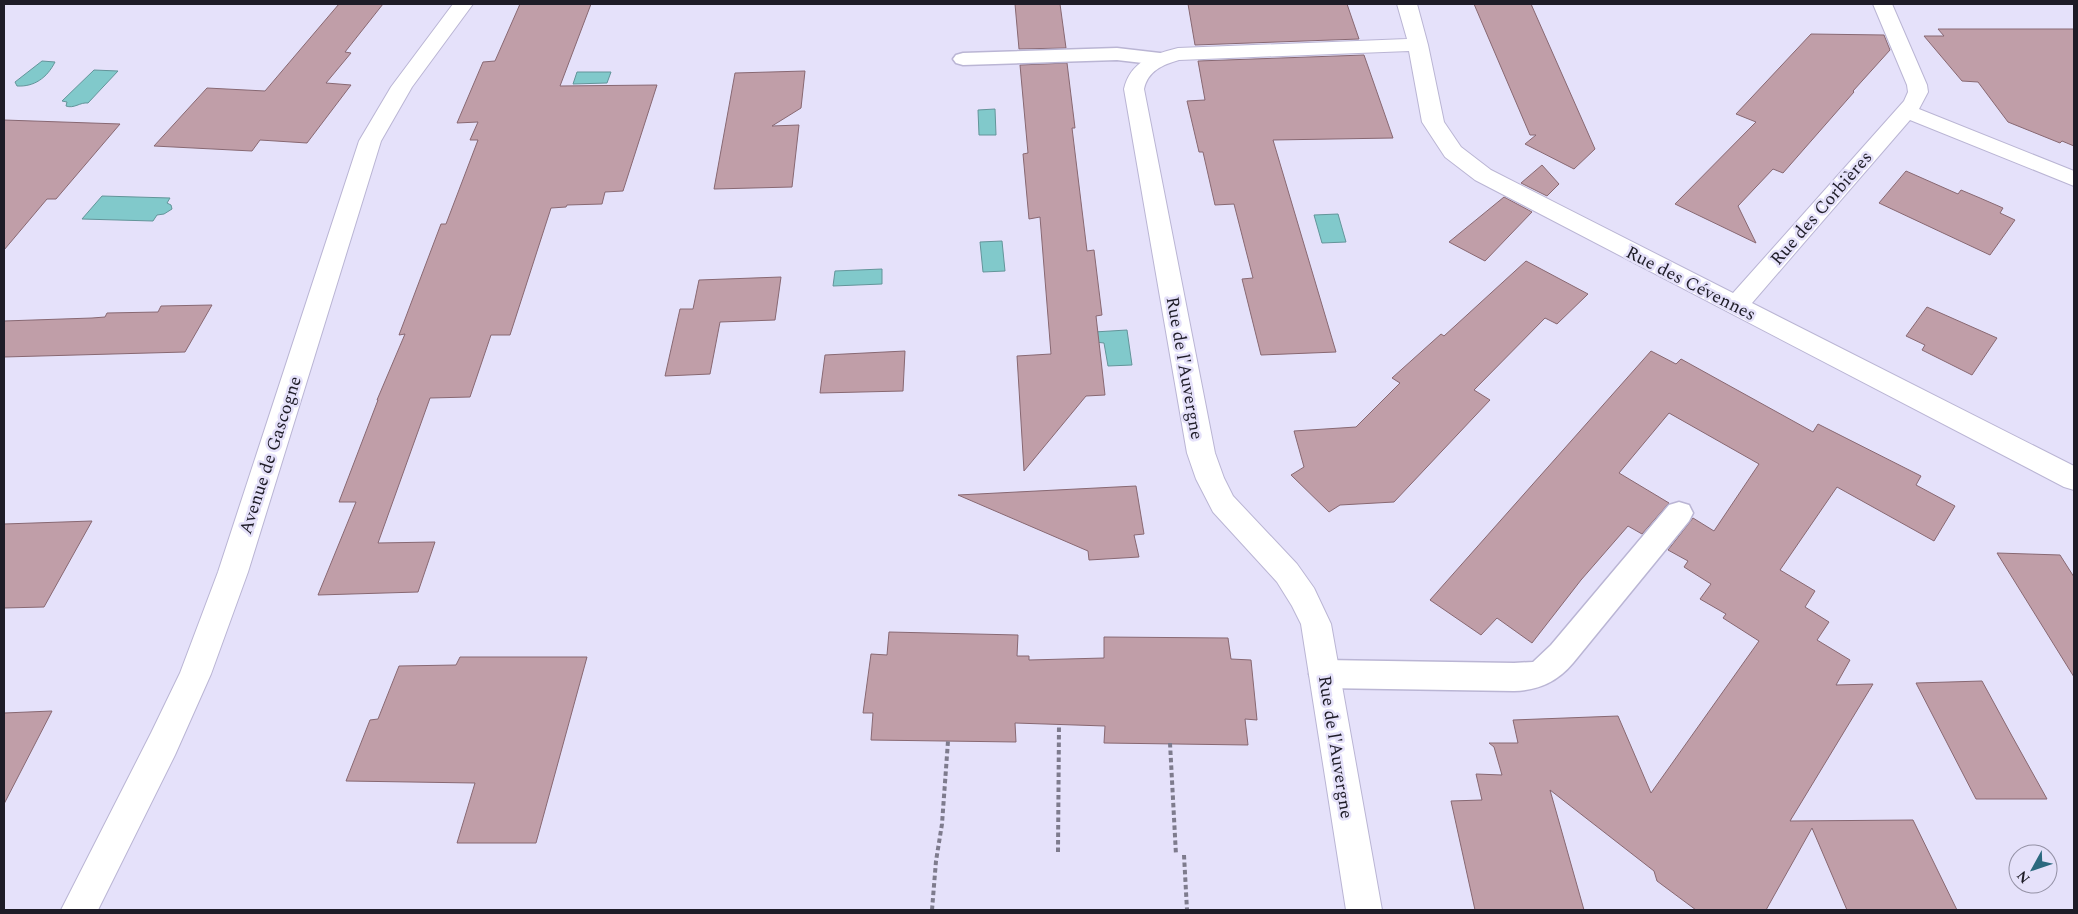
<svg xmlns="http://www.w3.org/2000/svg" width="2078" height="914" font-family="Spectral,serif">
<style>
.water{fill:#81c9cb;stroke:#63959a}
.building{fill:#c09ea8;stroke:#886872}
.lines{fill:none;stroke-linecap:round;stroke-linejoin:round}
.lane-casing{stroke:#bab5d4;stroke-width:3}
.street-casing{stroke:#bab5d4;stroke-width:2}
.secondary-casing{stroke:#bab5d4;stroke-width:2}
.path{stroke:#7e7b8d;stroke-width:4;stroke-dasharray:4.5 3;stroke-linecap:butt}
.lane{fill:#fff;fill-rule:evenodd}
.street{fill:#fff;fill-rule:evenodd}
.secondary{fill:#fff;fill-rule:evenodd}
.labels{text-anchor:middle;stroke-width:5;stroke-linejoin:round;paint-order:stroke}
.street-label{font-size:18px;fill:#1e1c27;stroke:#e5e1fa}
</style>
<rect width="100%" height="100%" fill="#e5e1fa"/>
<path class="water" d="M42,61L55,62C47,78 34,87 17,86L15,82Z
M94,70L118,71L88,103C80,102 74,109 66,106L67,102L62,101Z
M577,72H611L607,83L573,84Z
M995,109L996,135H979L978,110Z
M102,196L170,198L167,203L171,205L172,209L164,214L157,215L153,221L82,219Z
M1338,214L1346,242L1322,243L1314,215Z
M1002,241L1005,271L983,272L980,242Z
M882,269V284L833,286L835,271Z
M1127,330L1132,365L1108,366L1104,343L1095,342L1094,332Z"/>
<path class="building" d="M339,4H383L345,52L351,53L326,83L351,85L307,143L260,140L252,151L154,146L207,88L265,91Z
M520,4H591L560,86L657,85L623,191L605,192L602,204L567,205L566,207L551,208L510,335H491L470,397L430,398L378,543L435,542L418,592L318,595L356,502H339L378,400H377L405,334L399,335L441,224H446L478,140H470L478,122L457,123L483,62L495,61Z
M1015,4H1060L1066,48L1019,49Z
M1188,4H1347L1359,39L1195,45Z
M1474,4H1531L1595,149L1574,169L1525,144L1536,135H1530Z
M1938,29H2074V146L2062,141L2060,143L2008,122L1978,82L1962,81L1924,36H1944Z
M1811,34L1884,35L1890,50L1853,91L1854,92L1783,173L1773,169L1738,206L1756,243L1675,204L1756,122L1736,114Z
M1364,55L1393,138L1273,140L1336,352L1261,355L1242,279L1253,278L1234,204L1215,205L1203,152H1199L1187,101L1205,100L1198,61Z
M1067,63L1075,128H1072L1087,251L1094,250L1102,315L1096,316L1105,395L1086,396L1024,471L1017,356L1051,354L1040,217L1029,219L1023,154L1028,153L1020,65Z
M805,71L801,108L772,126L799,125L792,187L714,189L735,73Z
M4,120L120,124L56,199H47L4,250Z
M1542,165L1559,184L1547,196L1521,183Z
M1906,171L1958,194L1961,190L1980,198L2003,208L2000,213L2015,220L1990,255L1879,203Z
M1504,197L1532,212L1485,261L1449,242Z
M1526,261L1588,294L1557,324L1545,318L1474,390L1490,400L1394,502L1340,505L1329,512L1291,475L1304,467L1294,431L1356,427L1400,383L1392,378L1441,334L1444,336Z
M781,277L775,320L720,322L710,374L665,376L680,309H693L699,280Z
M212,305L185,352L4,357V321L92,318L105,317L107,313L158,312L161,306Z
M1927,307L1997,338L1972,375L1922,350L1925,345L1906,336Z
M905,351L903,391L820,393L825,355Z
M1651,351L1676,364L1681,359L1813,432L1818,424L1921,476L1916,485L1955,506L1934,541L1837,487L1780,570L1815,591L1805,607L1829,622L1817,640L1850,660L1836,685L1873,684L1790,821L1913,820L1957,910H1847L1812,828L1766,910H1696L1657,881L1654,871L1550,790L1584,910H1475L1451,801L1482,800L1476,774L1502,775L1494,747L1489,743H1518L1513,720L1618,716L1651,793L1759,641L1723,618L1726,614L1700,599L1711,584L1684,567L1688,561L1668,550L1693,518L1714,531L1759,464L1669,413L1619,473L1669,503L1642,534L1628,526L1581,580L1532,643L1497,618L1481,635L1430,600Z
M1136,486L1144,534L1134,535L1139,557L1089,560L1088,551L958,495Z
M92,521L44,607L4,608V524Z
M1997,553L2060,555L2074,577V677Z
M889,632L1018,635L1017,656H1029V660L1104,658V637L1228,638L1231,659L1251,660L1257,720L1245,719L1248,745L1104,743L1105,726L1015,723L1016,742L871,740L873,713H863L871,654L887,655Z
M460,657H587L536,843H457L475,783L346,781L370,720L378,719L399,666L456,665Z
M1982,681L2012,736L2047,799H1976L1916,683Z
M52,711L4,804V713Z"/>
<g class="lines">
<g class="lane-casing">
<path id="lane" d="M1117,48L1160,53L1167,55L1170,59L1167,63L1160,65L1117,60L963,65L956,63L953,59L956,55L963,53Z
M1679,502L1689,505L1693,513L1689,521L1573,663C1557,682 1539,690 1514,691L1324,688L1313,684L1309,674L1313,664L1324,660L1514,663L1533,662L1551,645L1669,505Z"/>
</g>
<g class="street-casing">
<path id="street" d="M1397,4H1417L1428,45L1444,122L1461,147L1491,170L1733,293L1904,101L1908,92L1907,85L1873,4H1892L1927,85L1928,92L1919,109L2074,171V186L1910,120L1752,303L2074,466V490L2064,487L1475,180L1445,157L1422,122L1409,51L1179,60C1162,65 1148,71 1144,89L1215,453L1224,478L1233,496L1297,564L1314,588L1331,624L1382,910H1346L1301,624L1292,606L1277,582L1213,512L1196,479L1187,453L1124,89C1130,62 1153,54 1178,48L1407,39Z"/>
</g>
<g class="secondary-casing">
<path id="secondary" d="M453,4H473L412,87L381,141L248,572L211,674L175,755L98,910H61L151,733L180,673L218,572L359,141L391,87Z"/>
</g>
<path class="path" d="M1170,743L1176,855
M1058,852L1059,725
M1184,855L1187,910
M932,910L936,861L942,824L948,741"/>
<use href="#lane" class="lane"/>
<use href="#street" class="street"/>
<use href="#secondary" class="secondary"/>
</g>
<g class="labels">
<g class="street-label">
<text transform="translate(1821 208) rotate(-49)" y="6">Rue des Corbières</text>
<text transform="translate(1691 283) rotate(27)" y="6">Rue des Cévennes</text>
<text transform="translate(1185 368) rotate(80)" y="6">Rue de l'Auvergne</text>
<text transform="translate(270 455) rotate(-72)" y="6">Avenue de Gascogne</text>
<text transform="translate(1336 747) rotate(81)" y="6">Rue de l'Auvergne</text>
</g>
</g>
<rect width="2078" height="914" fill="none" stroke="#1e1c27" stroke-width="10"/>
<g transform="translate(2033 869) rotate(230)"><circle r="24" fill="#e5e1fa" stroke="#9592a6"/>
<path d="M0-4L9 19L0 12L-9 19Z" fill="#2b697f"/>
<text y="-8" font-size="14" font-weight="bold" text-anchor="middle" fill="#1e1c27">N</text>
</g>
</svg>
